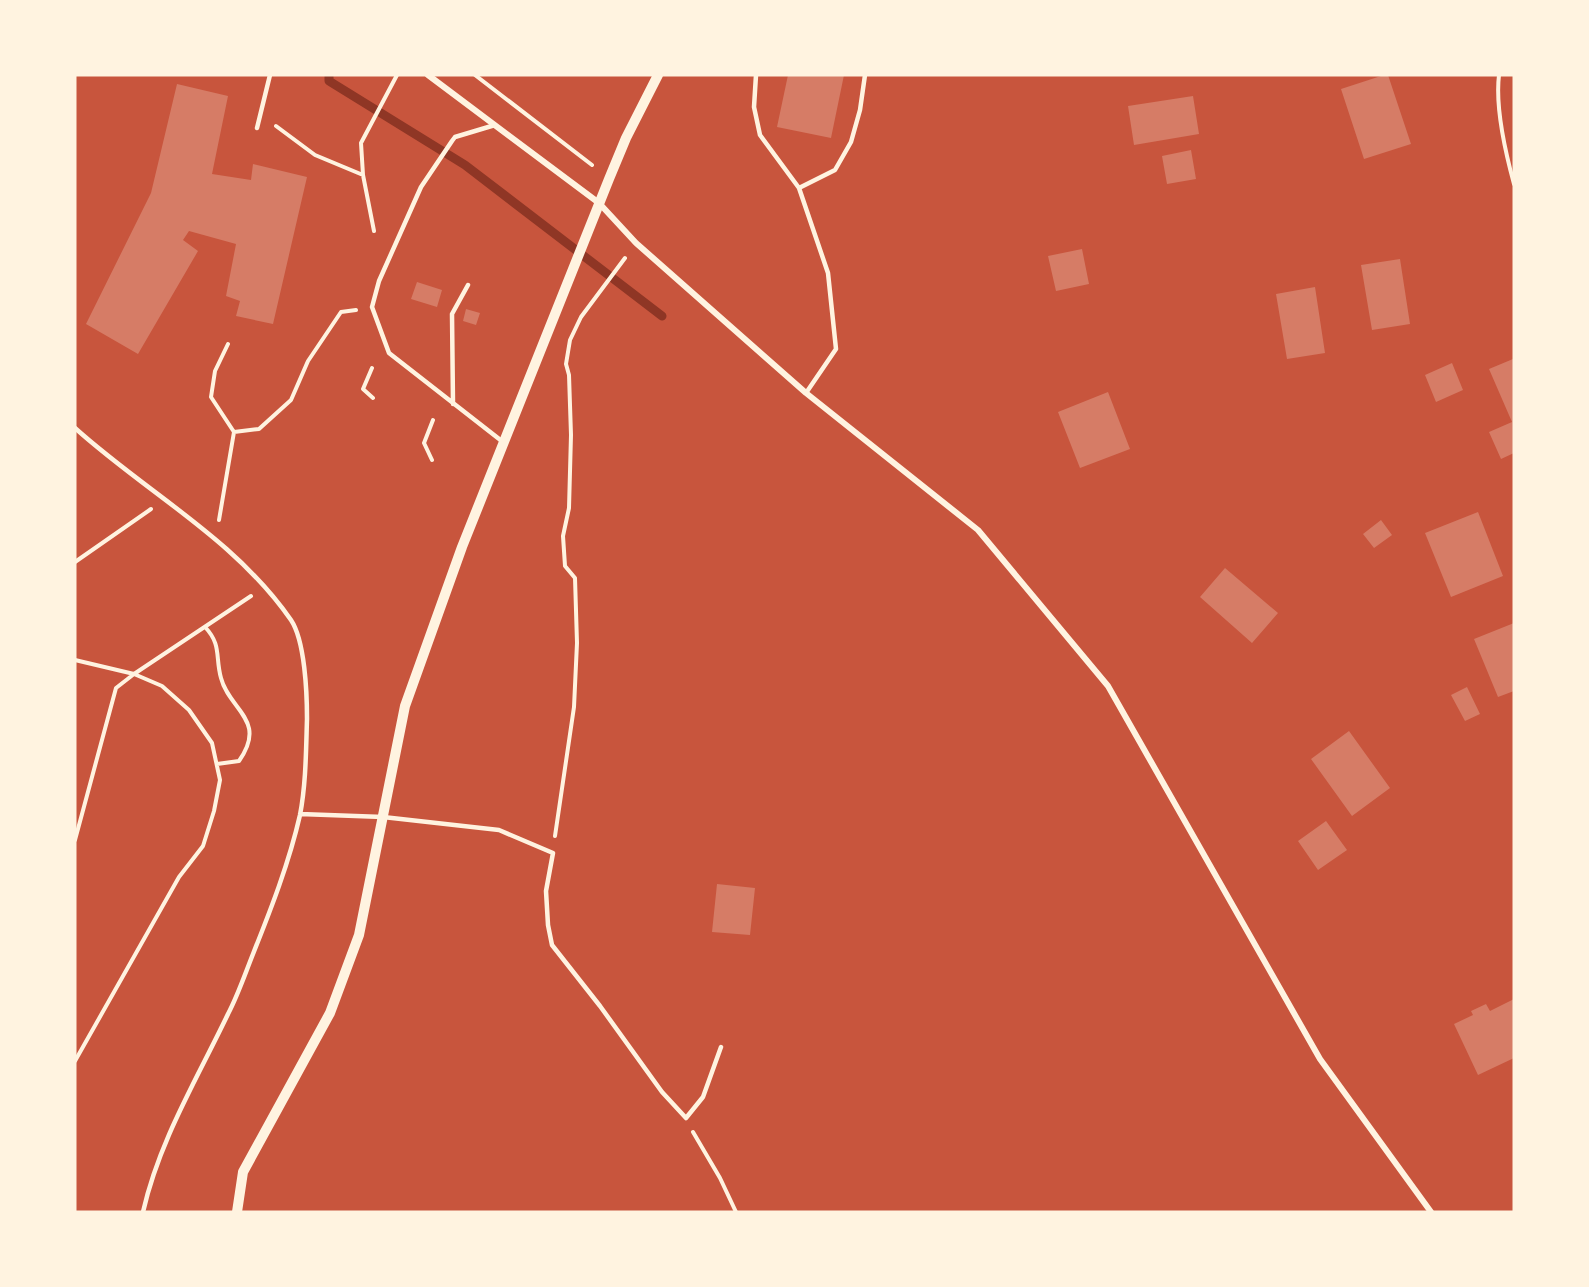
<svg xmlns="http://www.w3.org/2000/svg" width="1589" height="1287" font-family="'Nunito Sans',sans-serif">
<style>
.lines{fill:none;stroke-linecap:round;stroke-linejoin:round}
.stream{stroke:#8f3625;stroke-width:9}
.building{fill:#d67c66}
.path{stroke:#fff3e0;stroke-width:4}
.service{stroke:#fff3e0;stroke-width:4.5}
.minor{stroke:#fff3e0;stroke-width:6}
.tertiary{stroke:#fff3e0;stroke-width:10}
</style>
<rect width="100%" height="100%" fill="#c8553d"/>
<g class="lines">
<path class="stream" d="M329,75V81L465,165L662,316"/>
</g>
<path class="building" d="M788,75H844L831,138L777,127Z
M1384,75H1388L1411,144L1364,159L1341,89Z
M177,84L228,96L212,174L251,180L253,164L307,177L273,324L236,316L240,301L226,296L236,244L189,231L183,240L198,251L138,354L86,324L151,193Z
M1193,96L1199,134L1134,145L1128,106Z
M1191,150L1196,179L1167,184L1162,156Z
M1082,249L1089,284L1056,291L1048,256Z
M1400,259L1410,324L1372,330L1361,265Z
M417,282L442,290L437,307L411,299Z
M1315,287L1325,353L1287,359L1276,294Z
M466,309L480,313L476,325L463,321Z
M1513,359L1514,453L1501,459L1489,432L1512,422L1489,369Z
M1452,363L1463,390L1436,402L1425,375Z
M1108,392L1130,449L1080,468L1058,412Z
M1478,512L1503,576L1451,597L1425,533Z
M1381,520L1392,535L1374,548L1363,534Z
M1225,568L1278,613L1252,643L1200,597Z
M1514,623V691L1498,697L1474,639Z
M1467,687L1480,714L1465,721L1451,695Z
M1349,731L1390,788L1352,816L1311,759Z
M1326,821L1347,850L1318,870L1298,841Z
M717,884L755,888L750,935L712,932Z
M1514,999V1058L1478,1075L1454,1024L1473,1015L1471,1011L1486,1004L1490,1011Z"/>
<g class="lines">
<path class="path" d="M475,75L592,165
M1499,75C1495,108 1505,151 1514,184
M276,126L315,155L363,175
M374,231L363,175L361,143L397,75
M228,344L215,371L211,397L234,432L259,429L291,400L308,361L341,312L356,310
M372,368L363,389L373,398
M432,460L424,443L433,420
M219,520L234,432
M75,562L151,509
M205,627C222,645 215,657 221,678C229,710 268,720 239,761L217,764
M75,660L134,674L162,686L189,710L212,743L220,780L214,811L203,846L179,877L75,1061
M555,836L574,707L577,643L575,578L565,566L563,536L569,508L571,435L569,375L566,364L570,340L581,317L625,258
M75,840L116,688L134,674L251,596
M693,1132L720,1178L736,1212"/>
<path class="service" d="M756,75L754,107L760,135L799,188L828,273L836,349L806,393
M495,125L455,137L452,141L421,187L379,281L372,307L389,353L503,442
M257,128L270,75
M799,188L835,170L851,142L860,110L865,75
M453,404L452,314L468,285
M75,428C147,493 234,538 291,620C305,641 307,693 307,719C306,750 306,784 300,815C289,863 271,909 253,954C245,974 238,995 228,1014C197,1079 159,1141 143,1212
M300,814L383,817L499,830L553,853L546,891L548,925L552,945L600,1006L662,1092L686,1118L703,1097L721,1047"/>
<path class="minor" d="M428,75L599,203L636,243L806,393L978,530L1108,686L1320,1059L1431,1212"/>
<path class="tertiary" d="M237,1212L243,1172L330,1013L359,935L405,706L462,547L609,179L626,138L658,75"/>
</g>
<rect width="1589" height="1287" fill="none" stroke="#fff3e0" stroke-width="153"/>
</svg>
